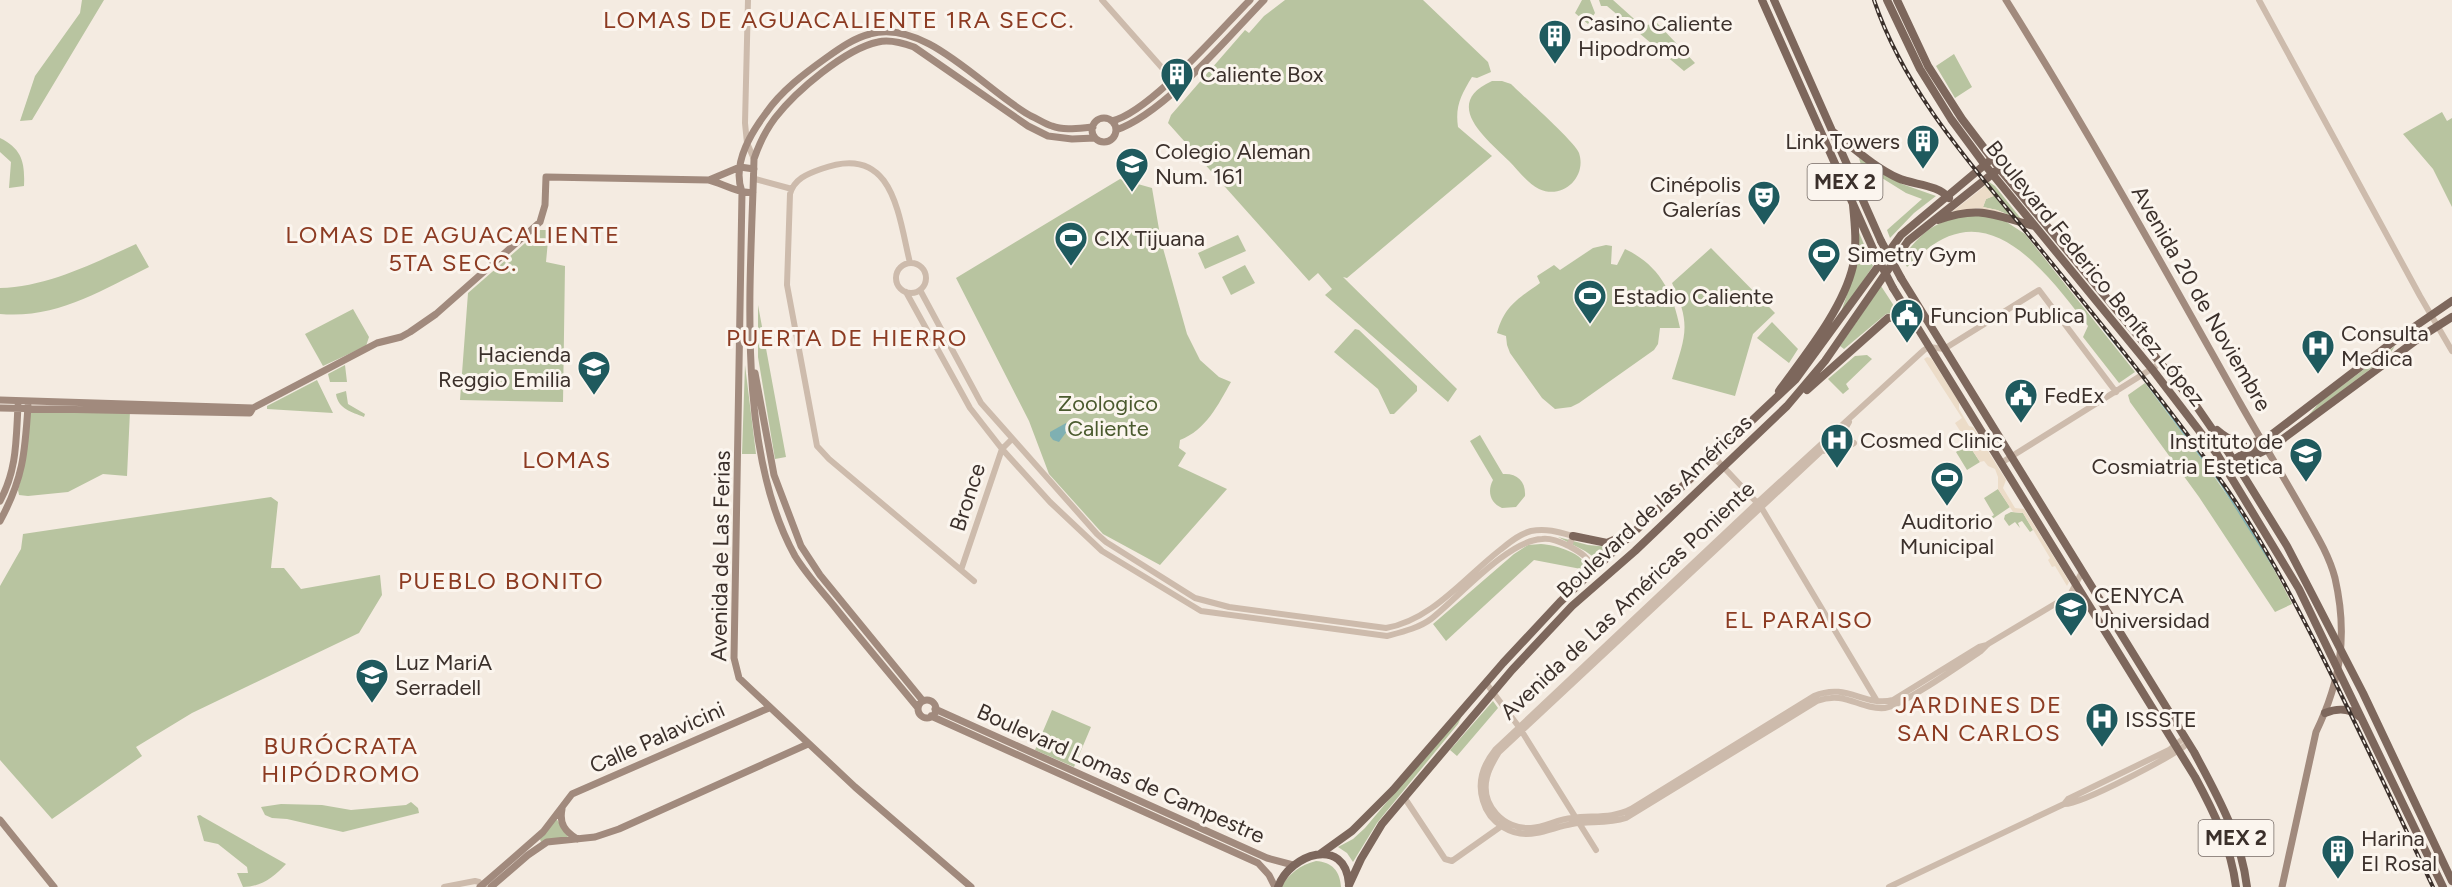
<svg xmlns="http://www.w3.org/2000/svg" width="2452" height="887" font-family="Figtree,sans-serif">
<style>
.green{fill:#b8c4a0}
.plaza{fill:#ecdcc8}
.water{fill:#7fb0b2}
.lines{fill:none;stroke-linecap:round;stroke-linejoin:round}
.stream{stroke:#7fb0b2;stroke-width:1.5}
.tertiary{stroke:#cdbbac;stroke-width:6}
.secondary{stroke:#a18a7d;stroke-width:7}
.primary{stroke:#7d675c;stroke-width:8}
.rail-casing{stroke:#3b302b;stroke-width:4}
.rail{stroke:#fbf5ee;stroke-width:1.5;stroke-dasharray:4.5;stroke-linecap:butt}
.primary-bridge{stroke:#7d675c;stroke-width:8}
.labels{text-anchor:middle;stroke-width:6;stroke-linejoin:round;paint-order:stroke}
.shield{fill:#fbf5ee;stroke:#756b66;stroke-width:1.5}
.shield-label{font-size:21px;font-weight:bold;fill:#3b302b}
.poi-label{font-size:22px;fill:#3b302b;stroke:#fbf5ee;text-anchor:start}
.street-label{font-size:22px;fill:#3b302b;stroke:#fbf5ee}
.park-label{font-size:22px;fill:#4a5a2e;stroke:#fbf5ee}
.neighbourhood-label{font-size:24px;letter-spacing:1.5px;fill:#8c3b22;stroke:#fbf5ee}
</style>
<rect width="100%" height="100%" fill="#f4ebe1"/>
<path class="green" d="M82,0H104L32,120L20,121L35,76L80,13Z
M1285,0H1423L1488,62L1491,72L1477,78L1472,77C1461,95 1455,106 1458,127L1492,156L1347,278L1343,277L1457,389L1448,402L1325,295L1332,289L1318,273L1309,281L1168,123L1171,115L1245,30L1249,33L1264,16Z
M1582,0H1590L1595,13L1588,24L1575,13Z
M1599,0H1613L1642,26L1657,23L1695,63L1684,71L1607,6H1601Z
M1954,54L1972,87L1955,98L1936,66Z
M1492,81H1502L1511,84C1523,96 1575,142 1579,153C1587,177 1563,200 1539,189C1528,184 1518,170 1509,161C1487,139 1441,104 1492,81Z
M2442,112L2447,121L2452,118V207L2433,169L2403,134Z
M0,138C22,149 25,162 24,186L9,188L11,162L0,152Z
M1859,158L1902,184L1936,196L1914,213L1890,238L1887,230L1922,199L1906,193L1861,165Z
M1120,179L1152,188L1161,241L1187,334L1200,360L1219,377L1231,382C1218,405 1206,430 1180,440L1179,448L1186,453L1178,466L1227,489L1160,565L1103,534L1049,474L1029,421L956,278Z
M1989,182L1995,186L2022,220L1997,210L1983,207L1986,199L1993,196L1985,186Z
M1973,214L2002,219L2025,234L2135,372L2119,383L2083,337L2088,326C2060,291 2013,222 1960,233C1939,237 1923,252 1907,267L1902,258C1926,227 1935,222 1973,214Z
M540,230H549L546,262L565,266L563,402L460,400L468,293Z
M1858,230L1873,266L1840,315L1856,268Z
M1238,235L1246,251L1205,269L1198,253Z
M136,244L149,267C100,291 57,319 0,314V288C47,287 94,263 136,244Z
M1606,245L1612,246L1611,264L1617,265L1625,249C1659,265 1673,292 1680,328H1660L1658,344L1654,350L1579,403L1571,407L1555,409L1542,398L1510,353L1507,345L1506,336L1497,333C1505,305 1518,299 1540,283L1537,276L1554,265L1560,270L1593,248Z
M1711,248L1775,313L1753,334L1735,396L1672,379C1685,336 1692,326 1672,283Z
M1245,265L1255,283L1231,295L1222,277Z
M1881,286L1898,312L1886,314L1844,349L1840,346Z
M758,305L786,457L775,459L758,357Z
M353,309L369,337L366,346L323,366L305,334Z
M1772,322L1798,349L1789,363L1757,338Z
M1355,329L1359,330L1417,386V391L1394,414H1390L1378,389L1334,352Z
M2395,346L2389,355L2307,417L2319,403Z
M1867,355L1872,359L1846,384L1849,389L1843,394L1828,379L1855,356Z
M345,365L347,382H330L328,374Z
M745,365L756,454H742Z
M317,380L333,413L267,409V406Z
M2145,383C2197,453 2253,524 2292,604L2275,612L2199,497L2130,402L2128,395Z
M346,391L348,404L365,414L364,417C352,412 338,409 336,394Z
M30,409L130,411L127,476L103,474L68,492L28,496L19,495L18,490L25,462Z
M1480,435L1503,474C1517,473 1526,481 1525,496L1516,507L1502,508C1490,503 1487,491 1493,480L1470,441Z
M1968,444L1980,462L1967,470L1956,452Z
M1998,489L2010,507L1982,526L1981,524L1994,515L1984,498Z
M271,497L278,502L271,568H284L301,589L380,575L382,595L359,633L192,713L136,747L142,756L52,819L0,760V586L21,549L23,534Z
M2011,512L2023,513L2033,530L2030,532L2022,521L2018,523L2020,528L2015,522L2009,526L2004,519L2005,515Z
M1558,537L1588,545L1610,547L1609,551L1598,560L1585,551Z
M1541,544C1556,545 1584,553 1588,569L1585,573L1581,569L1534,560L1446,641L1433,624L1514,554L1528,545Z
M1493,701L1498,708L1457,756L1450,750Z
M1465,709L1458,724L1377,823L1353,862L1347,853L1338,847L1353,839L1365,828Z
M1052,710L1091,727L1074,767L1035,750Z
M411,802L418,808L419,813L343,832L287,819L272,818L265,815L261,807L281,804L322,805L351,810L406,805Z
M200,815L203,817L286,864C274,877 261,887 243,887L237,873H248L247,867L218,844L204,841L197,816Z
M556,818L568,837L541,842L540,839Z
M1316,861C1332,862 1340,871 1341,887H1281C1290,873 1300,865 1316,861Z"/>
<path class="plaza" d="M1985,186L1994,196L1986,199L1983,207L1997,210L2010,216L1979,208L1952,212Z
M1927,357L1931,358L1959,402V409L1969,426L1973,427L2006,480L2003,488L2015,508L2024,509L2062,570L2069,582L2067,586L2055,566L2052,567L2048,560L2050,558L2023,513L2013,512L1998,489V477L1995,469L1988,466L1984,461L1980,462L1955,423L1962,418L1924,359Z"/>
<path class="water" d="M1066,423L1070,427L1059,442L1053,440L1050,436V432Z"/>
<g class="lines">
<path class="stream" d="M2104,330L2139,373
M2142,377L2221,484L2278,574"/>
<path class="tertiary" d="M748,0L745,123L747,143L754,159
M1102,0L1179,87
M2259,0L2420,296L2452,351
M755,179L792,189
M910,263C898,213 893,142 821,169C807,174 794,179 790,194L787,285L817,446L829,459L974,581
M896 278a15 15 0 1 1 30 0a15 15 0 1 1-30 0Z
M920,290L981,403L1097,534L1106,542L1195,598L1229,607L1386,628C1432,620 1464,578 1500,550C1509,543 1519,534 1531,531C1546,528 1559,532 1573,536L1569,546
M906,292L970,408L1002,449L1050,502L1102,551L1201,611L1387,636C1402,632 1419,628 1431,619C1458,598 1508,540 1542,539C1552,538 1560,542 1569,546C1580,552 1591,558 1593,572
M1849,422L1845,429L1499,752C1494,760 1489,768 1487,777C1480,805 1504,830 1531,828C1545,827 1558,819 1572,818C1592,815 1612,819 1631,809L1814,696C1847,682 1864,707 1893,700L1979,647L1987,645
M1821,451L1843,449L1854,443
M1714,457L1761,507L1877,701
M2001,463L2161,363
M961,570L1002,449L1011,440
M2082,572L2070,595L1988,644L1981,651C1963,663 1902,706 1885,708C1859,710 1846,690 1817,701L1626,818C1608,824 1590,821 1572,824C1560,826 1548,831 1536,833C1513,838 1489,823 1483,801C1477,782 1483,765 1495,750L1757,503L1924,350L1929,347L1944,349L2039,290L2116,392
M1486,683L1519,727L1596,850
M1404,797L1445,859L1452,861L1503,825
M2064,804L2068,799L2169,750L2184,738
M444,887L475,881L479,882L484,887
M1889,887L2064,804C2080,805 2174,756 2188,743"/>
<path class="secondary" d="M2006,0C2089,132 2164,268 2240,403C2261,440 2283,476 2304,513C2316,534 2329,555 2335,578C2348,635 2341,680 2316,732L2282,887
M1092 130a12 12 0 1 1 24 0a12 12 0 1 1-24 0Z
M1112,121C1150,112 1220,30 1250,0
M1116,130C1165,113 1227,38 1264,0
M709,180L740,167L754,169
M755,373L774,475L801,546L820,575L923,701
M0,400L253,408
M0,408L250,413L253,408L377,343L401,337L410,332L436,314L540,222L545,205L546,177L709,180C721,183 742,195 753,192
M0,501C17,470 16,440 18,406
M0,521C23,479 25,453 28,406
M918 709a9 9 0 1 1 18 0a9 9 0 1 1-18 0Z
M918,708C890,674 862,641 834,606C821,590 806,574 795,556C735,448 751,279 754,159C759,144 766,130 775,118C796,91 845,49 878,42C890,39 903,43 914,47L1028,126L1048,136L1072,139L1095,138
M935,709L1267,858L1293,865
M931,716L1258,863L1269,875L1275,887
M562,809C559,824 565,831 577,839
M0,820L54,887
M480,887L543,832L572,794L769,708
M491,887L528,855L547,842L595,837L619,829L808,744
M971,887L855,787L739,678L734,658L742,192C732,165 750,134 766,113C781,91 805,73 826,58C840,48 854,38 870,34C926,18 985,91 1031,116C1038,119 1045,124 1052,126C1064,131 1080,128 1093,127"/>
<path class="primary" d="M1762,0L1874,251
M1774,0L1881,241
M1887,0L1920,69L1951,119L1985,165L2152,369L2217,454L2299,589L2443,887
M1897,0L1928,66L1962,119L2003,173L2197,407L2237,465L2287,546L2313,596L2363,693L2452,881
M1833,132C1854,148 1874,167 1898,178C1913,185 1938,184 1949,198
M1938,220C1980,205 1993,215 2034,226
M1901,278L2194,752C2217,795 2241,837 2247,887
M1893,288L2195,777C2214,812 2231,847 2236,887
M1807,390L1888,318L1900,317L1913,323
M1779,391C1805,355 1843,309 1853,266C1857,246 1855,225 1853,205
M2217,430C2232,443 2242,445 2260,441
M2230,462L2258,445L2398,338L2452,301
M2234,466L2272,447L2422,336L2452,317
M1573,536L1607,543L1630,533
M2325,713C2337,708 2350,708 2360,717
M1320,854L1352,831L1393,790L1503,663L1560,602L1796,379L1901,235L1988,162
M1349,885L1361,859L1382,824L1512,670L1572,606L1635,551L1787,406L1825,361L1908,241L1996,171
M1278,887C1290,854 1345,835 1349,884"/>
<g class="rail-casing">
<path id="rail" d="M1874,0C1905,93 1976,170 2037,245C2103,326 2169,406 2229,492C2263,542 2291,595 2318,648C2358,727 2395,807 2433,887"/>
</g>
<use href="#rail" class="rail"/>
<path class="primary-bridge" d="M1881,241L1901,278
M1874,251L1893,288"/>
</g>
<defs>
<g id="building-pin" transform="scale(1.725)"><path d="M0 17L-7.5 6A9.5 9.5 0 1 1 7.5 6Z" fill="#1f5a5e" stroke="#fbf5ee"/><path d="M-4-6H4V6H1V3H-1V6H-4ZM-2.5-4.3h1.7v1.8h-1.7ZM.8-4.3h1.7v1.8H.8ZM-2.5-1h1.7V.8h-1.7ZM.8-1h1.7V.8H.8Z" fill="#fff"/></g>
<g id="school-pin" transform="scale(1.725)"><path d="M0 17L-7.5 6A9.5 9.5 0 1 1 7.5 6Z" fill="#1f5a5e" stroke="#fbf5ee"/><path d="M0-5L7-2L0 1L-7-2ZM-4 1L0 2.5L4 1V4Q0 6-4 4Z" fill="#fff"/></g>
<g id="theatre-pin" transform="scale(1.725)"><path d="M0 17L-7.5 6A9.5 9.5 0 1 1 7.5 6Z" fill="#1f5a5e" stroke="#fbf5ee"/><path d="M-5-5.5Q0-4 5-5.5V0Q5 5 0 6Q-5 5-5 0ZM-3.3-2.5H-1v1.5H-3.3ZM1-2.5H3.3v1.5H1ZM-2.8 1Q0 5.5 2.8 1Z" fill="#fff"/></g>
<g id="stadium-pin" transform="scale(1.725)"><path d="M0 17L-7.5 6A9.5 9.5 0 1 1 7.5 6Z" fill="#1f5a5e" stroke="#fbf5ee"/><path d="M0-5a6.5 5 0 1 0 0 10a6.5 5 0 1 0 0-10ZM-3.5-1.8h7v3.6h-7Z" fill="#fff"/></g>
<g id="civic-pin" transform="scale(1.725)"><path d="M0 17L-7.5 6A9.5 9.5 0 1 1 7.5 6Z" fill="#1f5a5e" stroke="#fbf5ee"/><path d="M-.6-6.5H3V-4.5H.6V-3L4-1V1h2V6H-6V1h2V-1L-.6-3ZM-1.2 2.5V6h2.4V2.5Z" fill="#fff"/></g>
<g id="hospital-pin" transform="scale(1.725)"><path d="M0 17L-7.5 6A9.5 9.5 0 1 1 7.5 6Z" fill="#1f5a5e" stroke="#fbf5ee"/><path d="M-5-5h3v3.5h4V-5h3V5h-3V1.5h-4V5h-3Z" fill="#fff"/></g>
<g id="university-pin" transform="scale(1.725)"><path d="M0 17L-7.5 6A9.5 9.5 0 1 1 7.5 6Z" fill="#1f5a5e" stroke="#fbf5ee"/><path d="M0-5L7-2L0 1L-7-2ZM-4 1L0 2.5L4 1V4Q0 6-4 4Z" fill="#fff"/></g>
</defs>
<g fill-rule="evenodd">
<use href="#building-pin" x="1555" y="36"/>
<use href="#building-pin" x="1177" y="74"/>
<use href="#building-pin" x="1923" y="141"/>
<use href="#school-pin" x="1132" y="164"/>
<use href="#theatre-pin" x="1764" y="197"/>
<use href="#stadium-pin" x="1071" y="238"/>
<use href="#stadium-pin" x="1824" y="254"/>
<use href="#stadium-pin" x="1590" y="296"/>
<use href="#civic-pin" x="1907" y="315"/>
<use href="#hospital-pin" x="2318" y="346"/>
<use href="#school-pin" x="594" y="367"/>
<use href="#civic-pin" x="2021" y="395"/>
<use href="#hospital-pin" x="1837" y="440"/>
<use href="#university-pin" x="2306" y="454"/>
<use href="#stadium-pin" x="1947" y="478"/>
<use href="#university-pin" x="2071" y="608"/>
<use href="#school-pin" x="372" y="675"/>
<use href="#hospital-pin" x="2102" y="719"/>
<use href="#building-pin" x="2338" y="851"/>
</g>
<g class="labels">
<g class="shield">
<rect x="1807.5" y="164" width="75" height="36" rx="4.5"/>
<rect x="2198.5" y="820" width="75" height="36" rx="4.5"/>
</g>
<g class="shield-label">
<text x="1845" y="189">MEX 2</text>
<text x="2236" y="845">MEX 2</text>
</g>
<g class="poi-label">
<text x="1578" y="31">Casino Caliente<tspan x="1578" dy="25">Hipodromo</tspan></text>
<text x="1200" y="82">Caliente Box</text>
<text x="1900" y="149" text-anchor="end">Link Towers</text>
<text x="1155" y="159">Colegio Aleman<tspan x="1155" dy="25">Num. 161</tspan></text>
<text x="1741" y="192" text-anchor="end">Cinépolis<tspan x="1741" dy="25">Galerías</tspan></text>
<text x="1094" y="246">CIX Tijuana</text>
<text x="1847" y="262">Simetry Gym</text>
<text x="1613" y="304">Estadio Caliente</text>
<text x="1930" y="323">Funcion Publica</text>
<text x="2341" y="341">Consulta<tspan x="2341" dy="25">Medica</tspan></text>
<text x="571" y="362" text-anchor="end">Hacienda<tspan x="571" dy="25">Reggio Emilia</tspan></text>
<text x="2044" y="403">FedEx</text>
<text x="1860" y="448">Cosmed Clinic</text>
<text x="2283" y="449" text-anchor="end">Instituto de<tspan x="2283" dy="25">Cosmiatria Estetica</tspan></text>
<text x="1947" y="529" text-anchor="middle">Auditorio<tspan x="1947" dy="25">Municipal</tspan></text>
<text x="2094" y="603">CENYCA<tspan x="2094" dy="25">Universidad</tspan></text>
<text x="395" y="670">Luz MariA<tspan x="395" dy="25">Serradell</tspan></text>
<text x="2125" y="727">ISSSTE</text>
<text x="2361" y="846">Harina<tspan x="2361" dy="25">El Rosal</tspan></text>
</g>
<g class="street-label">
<text transform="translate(2096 273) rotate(51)" y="8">Boulevard Federico Benítez López</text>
<text transform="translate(2202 298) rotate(60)" y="8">Avenida 20 de Noviembre</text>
<text transform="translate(967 497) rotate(-72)" y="8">Bronce</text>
<text transform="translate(1654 506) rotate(-43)" y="8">Boulevard de las Américas</text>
<text transform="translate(720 556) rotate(-89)" y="8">Avenida de Las Ferias</text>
<text transform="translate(1627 600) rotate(-43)" y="8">Avenida de Las Américas Poniente</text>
<text transform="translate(657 737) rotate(-24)" y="8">Calle Palavicini</text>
<text transform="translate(1121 773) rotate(24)" y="8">Boulevard Lomas de Campestre</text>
</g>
<g class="park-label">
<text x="1108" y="411">Zoologico<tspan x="1108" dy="25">Caliente</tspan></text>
</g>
<g class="neighbourhood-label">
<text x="839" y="28">LOMAS DE AGUACALIENTE 1RA SECC.</text>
<text x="453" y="243">LOMAS DE AGUACALIENTE<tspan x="453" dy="28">5TA SECC.</tspan></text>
<text x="847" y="346">PUERTA DE HIERRO</text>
<text x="567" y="468">LOMAS</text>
<text x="501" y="589">PUEBLO BONITO</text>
<text x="1799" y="628">EL PARAISO</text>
<text x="1979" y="713">JARDINES DE<tspan x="1979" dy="28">SAN CARLOS</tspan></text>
<text x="341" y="754">BURÓCRATA<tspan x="341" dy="28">HIPÓDROMO</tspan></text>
</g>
</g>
</svg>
